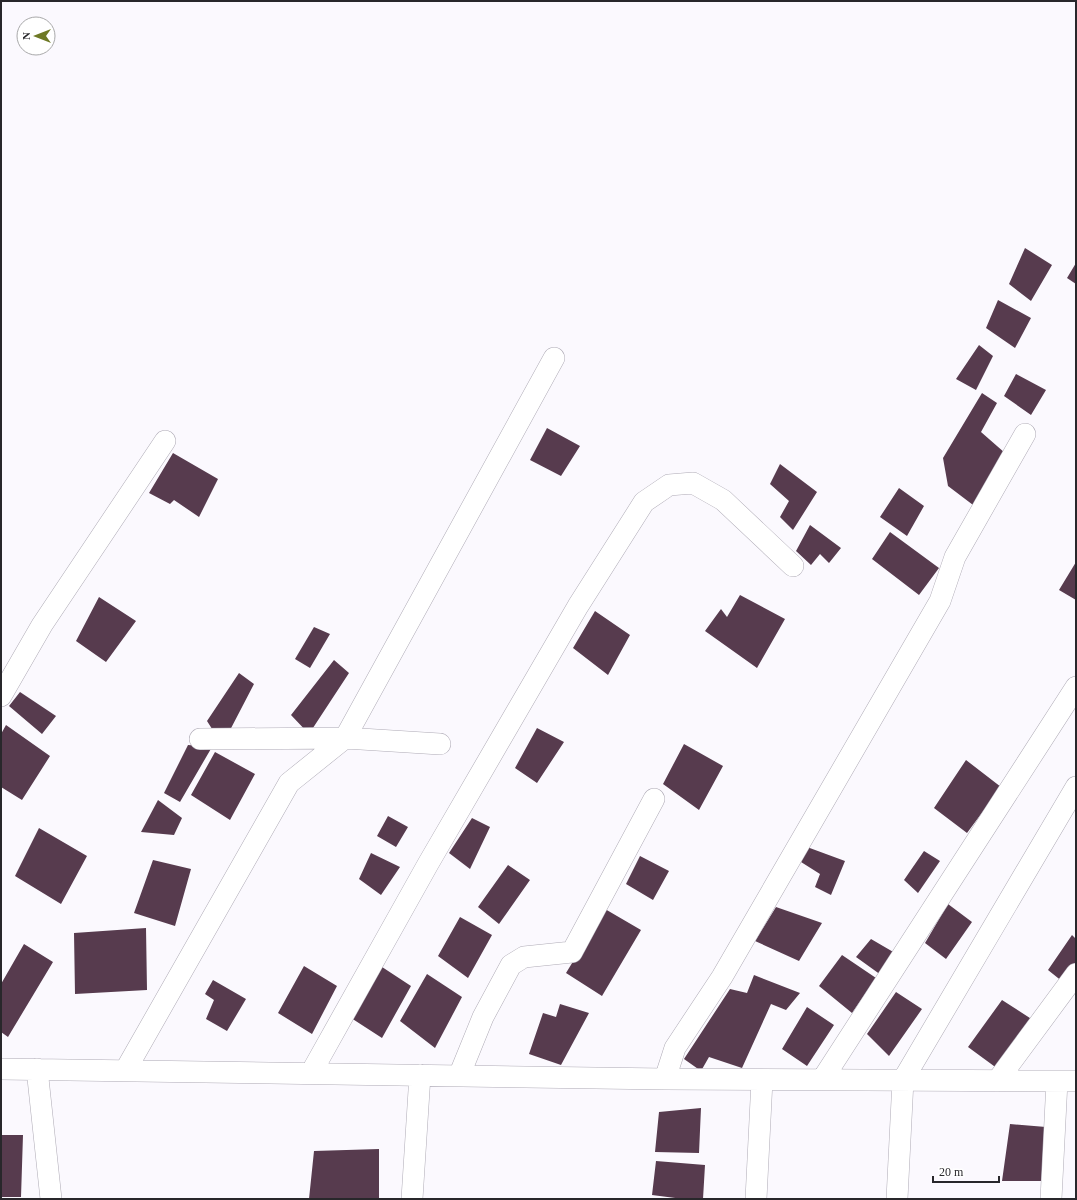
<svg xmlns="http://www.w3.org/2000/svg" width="1077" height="1200" font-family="'Times New Roman',serif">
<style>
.building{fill:#573b4e}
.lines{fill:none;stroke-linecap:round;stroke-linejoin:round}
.minor-casing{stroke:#afabb6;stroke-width:22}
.minor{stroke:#fff;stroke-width:21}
</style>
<rect width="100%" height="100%" fill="#fbf9fe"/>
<path class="building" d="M1025,248L1052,265L1031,301L1009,284Z
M1076,263V284L1067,278Z
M998,300L1031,318L1015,348L986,328Z
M979,345L993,356L976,390L956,379Z
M1016,374L1046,390L1031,415L1004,396Z
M982,393L997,403L981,432L1005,453L977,508L948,486L943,458Z
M547,428L580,446L561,476L530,460Z
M173,453L218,479L199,517L174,500L170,504L149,493Z
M780,464L817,492L793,530L780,517L789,501L770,484Z
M899,488L924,506L907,536L880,517Z
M810,525L841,548L829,563L820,554L811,565L796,551Z
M890,532L939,568L919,595L872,559Z
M1076,562V600L1059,590Z
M740,595L785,619L757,668L705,631L721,609L727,617Z
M99,597L136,621L106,662L76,641Z
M595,611L630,635L608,675L573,648Z
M314,627L330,634L310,668L295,659Z
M334,660L349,673L309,734L291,715Z
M239,673L254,684L228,734L214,732L207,721Z
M20,692L56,716L42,734L9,706Z
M6,725L50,756L22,800L1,787V734Z
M537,728L564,742L537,783L515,768Z
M684,744L723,766L699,810L663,784Z
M188,745L212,747L180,802L164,793Z
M215,752L255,774L230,820L191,795Z
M966,760L1001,787L967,833L934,808Z
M158,800L182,818L174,835L141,832Z
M388,816L408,827L396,847L377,836Z
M472,818L490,827L470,869L449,853Z
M39,828L87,856L61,904L15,876Z
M807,847L845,861L831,895L815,887L820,874L801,862Z
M924,851L940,861L918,893L904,880Z
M371,853L400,867L381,895L359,879Z
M640,856L669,871L653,900L626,884Z
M153,860L191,869L175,926L134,913Z
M508,865L530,880L499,924L478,907Z
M948,904L972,922L946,959L925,943Z
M776,907L822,923L799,961L755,941Z
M605,909L641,930L602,996L566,973Z
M460,917L492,935L468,978L438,956Z
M146,928L147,990L75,994L74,933Z
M1072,935L1076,939V963L1063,982L1048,970Z
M871,939L895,953L881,975L856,957Z
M24,944L53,962L8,1037L1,1032V984Z
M842,955L876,978L852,1013L819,986Z
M379,965L411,986L382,1038L348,1016Z
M304,966L337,986L312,1034L278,1013Z
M427,974L462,997L435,1048L400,1021Z
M754,975L800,993L786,1010L771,1004L742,1068L709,1057L701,1071L684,1059L730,989L747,993Z
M213,980L246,999L227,1031L206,1019L214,1000L205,994Z
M896,992L922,1009L889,1056L867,1034Z
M1002,1000L1033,1020L998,1069L968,1047Z
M560,1004L589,1013L561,1065L529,1054L543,1013L556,1017Z
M807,1007L834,1025L807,1066L782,1049Z
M701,1108L699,1153L655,1152L659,1112Z
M1010,1124L1046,1127L1044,1181H1002Z
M1,1135H23L21,1197H1Z
M379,1149V1199H309L314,1151Z
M656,1161L705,1165L703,1199H683L652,1195Z"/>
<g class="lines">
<g class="minor-casing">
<path id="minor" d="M1,696L42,625L165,441
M200,739L345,738L440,744
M1,1069L665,1079L1076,1081
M37,1069L51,1199
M125,1071L289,783L345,738L554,358
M311,1073L428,864L578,606L644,502L669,485L693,483L723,500L793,566
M459,1076L483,1017L511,965L524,957L572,952L654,799
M665,1079L675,1048L722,977L940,601L955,557L1025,434
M822,1080L1076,687
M997,1081L1076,974
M412,1199L420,1075
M756,1199L762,1080
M897,1199L903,1080L1076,787
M1051,1199L1057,1081"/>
</g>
<use href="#minor" class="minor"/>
</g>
<rect width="1077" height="1200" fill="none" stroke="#28272b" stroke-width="4"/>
<g transform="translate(36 36) rotate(270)"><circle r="19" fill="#ffffff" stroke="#a9a9aa"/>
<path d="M0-3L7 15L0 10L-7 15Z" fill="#6e7925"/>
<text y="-6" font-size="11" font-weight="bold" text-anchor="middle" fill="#28272b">N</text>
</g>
<path d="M933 1176v6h66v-6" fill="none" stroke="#28272b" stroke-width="2"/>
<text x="939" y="1176" font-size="12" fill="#28272b" stroke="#ffffff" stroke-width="3" paint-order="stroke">20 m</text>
</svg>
